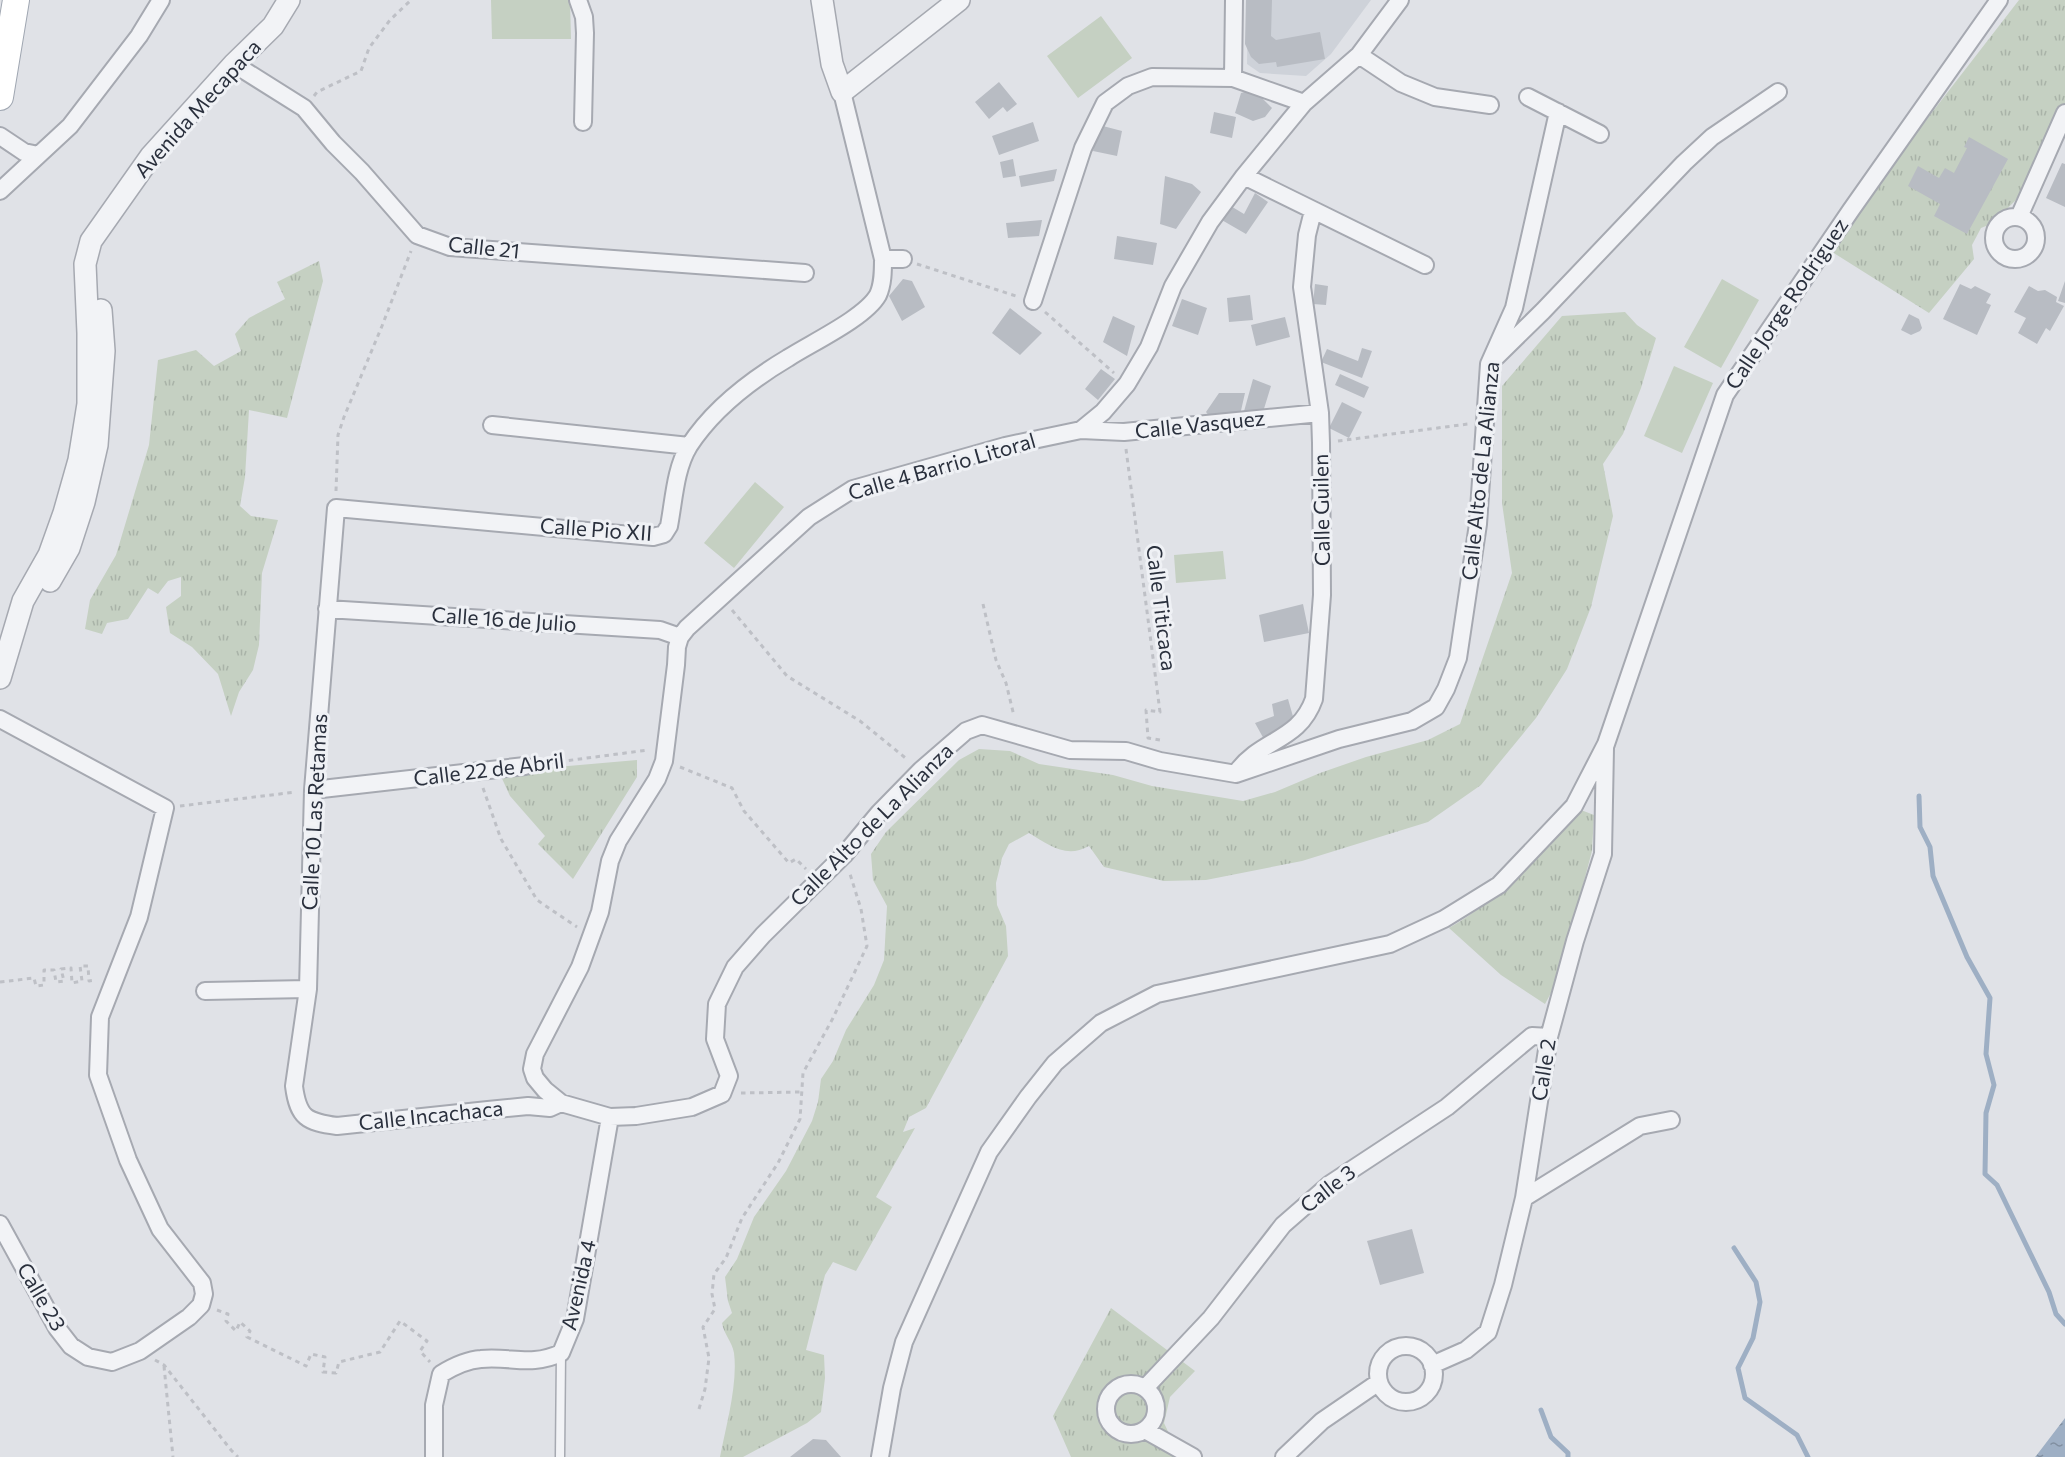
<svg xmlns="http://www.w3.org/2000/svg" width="2065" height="1457" font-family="Commissioner,sans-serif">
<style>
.built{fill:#ced2d9}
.grass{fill:url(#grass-tufts)}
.pitch{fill:#c5d0c2}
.water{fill:url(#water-ripples)}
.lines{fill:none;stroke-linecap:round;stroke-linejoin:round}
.stream{stroke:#9eafc4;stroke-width:5}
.building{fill:#b8bcc3}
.service-casing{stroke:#a6a9b1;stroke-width:11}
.minor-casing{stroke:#a6a9b1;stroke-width:20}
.tertiary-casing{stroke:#a6a9b1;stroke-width:24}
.primary-casing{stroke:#a0a7b2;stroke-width:28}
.path{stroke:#bec0c6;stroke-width:3;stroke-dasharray:4.5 4.5;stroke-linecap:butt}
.service{stroke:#f2f3f6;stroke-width:8}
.minor{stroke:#f2f3f6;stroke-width:16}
.tertiary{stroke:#f2f3f6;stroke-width:21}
.primary{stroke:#fff;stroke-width:26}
.labels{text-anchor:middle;stroke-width:6;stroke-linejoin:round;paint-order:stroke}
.street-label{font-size:21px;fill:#2a303d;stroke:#eff1f5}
</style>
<defs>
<pattern id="grass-tufts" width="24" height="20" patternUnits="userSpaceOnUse" patternTransform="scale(1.5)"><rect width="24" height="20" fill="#c5d0c2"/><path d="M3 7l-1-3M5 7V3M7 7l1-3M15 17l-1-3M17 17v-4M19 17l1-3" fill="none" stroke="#a9b3a8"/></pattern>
<pattern id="water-ripples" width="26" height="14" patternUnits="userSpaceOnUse" patternTransform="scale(1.5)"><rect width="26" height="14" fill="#9eafc4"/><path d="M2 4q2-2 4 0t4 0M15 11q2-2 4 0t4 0" fill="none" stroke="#818fa0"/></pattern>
</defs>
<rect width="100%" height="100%" fill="#e0e2e7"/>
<path class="built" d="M1248,0H1371L1331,54L1306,76L1260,73L1247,64Z"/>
<path class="grass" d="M2019,0H2065V124L2015,201L1991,224L1981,228L1972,245L1974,259L1929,313L1829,250L1858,208Z
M319,261L323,281L287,418L249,410L245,477L240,506L251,516L278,520L262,573L259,645L253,670L239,692L231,716L218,674L192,647L170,633L166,607L181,596V577L168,581L158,594L148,588L128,619L107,623L102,634L85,629L90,600L116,555L149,445L158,360L196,350L214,366L241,351L235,334L249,318L285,299L277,282Z
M1625,312L1637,325L1656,338L1641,388L1623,434L1603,464L1613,516L1591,607L1567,669L1536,718L1481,785L1428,822L1302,861L1206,880L1164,881L1104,867L1089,846C1066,859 1049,845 1029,833L1009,844L1002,858L996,883L997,905L1006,926L1008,956L926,1108L909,1117L903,1132L915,1128L876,1197L892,1207L856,1271L833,1262L825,1275L806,1350L824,1355L825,1378L821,1412L807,1423L743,1457H720C726,1426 738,1384 734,1353C732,1341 724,1335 722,1323L732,1313L728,1301L725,1277L737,1259L754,1217L786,1171L812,1121L818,1102L821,1079L833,1061L846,1030L874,985L884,960L887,906L873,880L871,854L886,832L959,760L979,749L1010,751L1039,764L1113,775L1152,786L1243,801L1275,792L1320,773L1366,757L1428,740L1460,724L1512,573L1502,503V386L1562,316Z
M637,760V777L573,879L538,844L545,836L510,796L499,772Z
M1581,810L1594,815L1592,851L1558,980L1545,1004L1501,975L1449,928C1500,899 1542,853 1581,810Z
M1111,1308L1195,1371L1170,1397L1164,1423L1180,1457H1071L1053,1416Z"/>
<path class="pitch" d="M491,0H570L571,39H492Z
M1101,16L1132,58L1078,98L1047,56Z
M1722,279L1759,300L1721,368L1684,347Z
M1674,366L1713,383L1682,453L1644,436Z
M755,482L784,507L734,568L704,543Z
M1223,551L1226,579L1176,583L1174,555Z"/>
<path class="water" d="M2065,1418V1457H2035L2036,1456Z"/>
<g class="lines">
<path class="stream" d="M1919,796L1920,827L1930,847L1933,876L1967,957L1990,998L1986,1054L1994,1085L1986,1113L1985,1174L1997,1185L2049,1292L2056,1314L2065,1324
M1734,1248L1756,1282L1760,1302L1753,1338L1738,1368L1745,1398L1797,1435L1808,1457
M1541,1410L1551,1437L1568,1453V1457"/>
</g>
<path class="building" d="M1246,0H1272L1271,36L1276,40L1320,32L1325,59L1277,67L1276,62L1259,64L1251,57L1245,44Z
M999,82L1017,104L1007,112L1003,107L989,119L975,102Z
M1248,91L1259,95L1272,108L1265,117L1253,121L1235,113L1241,93Z
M1214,112L1236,117L1232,138L1210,133Z
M1033,122L1039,141L999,155L992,136Z
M1099,125L1122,131L1117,156L1093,151Z
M1969,137L2008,159L1967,234L1934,216L1940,204L1908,186L1918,166L1939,178L1945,168L1954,173L1967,148L1964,147Z
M1013,159L1016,176L1003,178L1000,162Z
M2062,163L2065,164V207L2046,198Z
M1057,169L1054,181L1021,187L1019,176Z
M1165,176L1192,184L1201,192L1176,229L1160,224Z
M1255,193L1268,202L1246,234L1220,219L1229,205L1244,214Z
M1042,220L1039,236L1008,238L1006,223Z
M1117,236L1157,243L1153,265L1114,259Z
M903,279L912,281L925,307L902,321L889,296Z
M2065,281V303L2058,301Z
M1315,284L1328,286L1326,305L1313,304Z
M1960,284L1971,289L1975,286L1991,294L1986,303L1991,305L1977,335L1943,319Z
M2029,286L2038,291L2045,290L2057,297L2056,302L2064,306L2050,331L2046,328L2037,344L2018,333L2026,318L2014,312Z
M1250,295L1253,320L1229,322L1227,298Z
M1182,299L1207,308L1198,335L1172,326Z
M1010,308L1042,333L1020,355L992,333Z
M1909,314L1919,319L1922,328L1920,331L1911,335L1901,330Z
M1113,316L1135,326L1127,356L1103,342Z
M1285,317L1290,337L1256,346L1251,325Z
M1362,348L1372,351L1362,378L1321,362L1327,349L1358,361Z
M1101,369L1115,379L1098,400L1085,389Z
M1340,374L1369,387L1364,398L1335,385Z
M1253,379L1271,386L1263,412L1243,415Z
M1219,393H1245L1240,415L1210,417L1206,412Z
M1342,402L1362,412L1349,438L1329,428Z
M1303,604L1309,633L1264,642L1259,615Z
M1288,699L1294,720L1265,741L1255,723L1274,716L1272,704Z
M1412,1229L1424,1273L1380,1285L1367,1241Z
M813,1439L826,1440L841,1457H790Z"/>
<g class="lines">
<g class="service-casing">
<path id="service" d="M560,1457L561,1353"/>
</g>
<g class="minor-casing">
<path id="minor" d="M578,0L584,17L585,33L583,122
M1400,0L1359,55L1304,103L1244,176L1210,222L1173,286L1149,347L1127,384L1103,412L1081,430L1005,446L853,489L809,517L687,628L680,637L677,647L676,665L664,761L657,779L618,841L610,861L600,912L580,967L535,1054L532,1069L535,1078L545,1090L561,1103L610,1117L636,1116L692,1107L722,1094L729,1076L715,1039L717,1004L735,967L763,935L844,855L879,813L921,770L966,731L982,725L1070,750L1126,751L1160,761L1236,774L1339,739L1412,721L1436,707L1446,689L1458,658L1478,524L1489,364L1514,308L1558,112
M1359,55L1401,83L1435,97L1490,105
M234,64L304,108L333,143L362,172L417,235L450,247L805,273
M1233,78L1234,0
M1528,97L1600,134
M0,136L24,152L38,155
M1244,176L1425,265
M0,191L70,126L139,36L161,0
M2019,217L2065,113
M1994 238a21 21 0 1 1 42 0a21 21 0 1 1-42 0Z
M883,259H903
M1033,301L1083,148L1105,103L1128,86L1152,77L1233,78L1304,103
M1496,357L1543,311L1684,163L1712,137L1778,92
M492,425L689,446
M1081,430L1124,432L1320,413
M327,609L660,630L680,637
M0,719L165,808L139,917L100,1017L98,1075L128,1160L160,1229L202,1283L204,1294L201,1305L189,1317L140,1351L112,1362L88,1357L71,1346L57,1328L0,1224
M1236,773C1261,738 1299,742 1314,699L1322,595L1321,443L1320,413L1302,287L1307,235L1313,211
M313,790L525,766
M205,991L308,989
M561,1103L550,1108L528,1106L488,1110L337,1126C307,1122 298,1118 294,1086L308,989L313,790L336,508L653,537L664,534L669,526C674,500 675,469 689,446C713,409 751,380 788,358C811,343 865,318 878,295C883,284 883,271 883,259L842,92
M1524,1198L1640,1126L1671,1120
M1378 1374a28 28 0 1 1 56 0a28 28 0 1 1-56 0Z
M1432,1365L1466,1350L1488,1332L1503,1285L1524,1198L1549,1037L1575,941L1603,854L1605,748
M1106 1409a25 25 0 1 1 50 0a25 25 0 1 1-50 0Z
M1145,1388L1211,1318L1283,1225L1330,1184L1447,1107L1532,1036L1549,1037
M1145,1430L1193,1457
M434,1457V1405L441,1374C454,1366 466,1360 481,1359C511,1356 531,1367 561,1353L575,1319L610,1117
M880,1457L892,1388L904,1342L989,1152L1028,1097L1055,1063L1101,1023L1157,994L1390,944L1444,919L1499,885L1574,806L1606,744L1725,395L1851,210L1999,0
M1284,1457L1322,1421L1379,1382"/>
</g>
<g class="tertiary-casing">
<path id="tertiary" d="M822,0L832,64L842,92L959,0
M50,581L69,548L84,502L97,445L104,351L101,310
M0,678L23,601L49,555L64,513L79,460L88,404V333L85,264L91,241L151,156L234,64L273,26L289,0"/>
</g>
<g class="primary-casing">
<path id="primary" d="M0,97L16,0"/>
</g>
<path class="path" d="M314,96L317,92L361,71L369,48L390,20L411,0
M917,264L1016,296
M1045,312L1114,373
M1338,441L1468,424
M1126,449L1160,712L1146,710L1148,738L1160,740V744
M336,491L338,435L344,417L382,326L411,251
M983,604L996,660L1006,683L1014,716
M732,610L787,676L860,721L908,760
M542,764L648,750
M680,767L732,788L744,811L789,863L796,859L806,869
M483,788L501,839L537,900L577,927
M180,806L296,792
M0,982L34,978L36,986L44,985V970H54L56,982L64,981L61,969L71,968L72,983L82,981L80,966H88L89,981L96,980
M741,1093L802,1092
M217,1310L228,1314L226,1321L236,1331L240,1322L250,1331L247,1337L306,1366L311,1354L325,1357L323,1372L336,1373L339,1362L380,1352L400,1321L427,1341L420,1351L430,1362
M155,1360L164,1365L231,1450L238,1457
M164,1366L173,1457
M699,1409L705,1389L709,1358L703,1327L715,1309L712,1294L714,1274L726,1258L742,1218L778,1163L800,1119L803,1073L833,1018L867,946L861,909L850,874"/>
<use href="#service" class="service"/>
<use href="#minor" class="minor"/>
<use href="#tertiary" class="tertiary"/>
<use href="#primary" class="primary"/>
</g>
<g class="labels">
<g class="street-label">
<text transform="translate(198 109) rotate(-48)" y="7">Avenida Mecapaca</text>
<text transform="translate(484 248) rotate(6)" y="7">Calle 21</text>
<text transform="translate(1787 304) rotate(-56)" y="7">Calle Jorge Rodriguez</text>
<text transform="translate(1200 425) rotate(-6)" y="7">Calle Vasquez</text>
<text transform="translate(942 467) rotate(-16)" y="7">Calle 4 Barrio Litoral</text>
<text transform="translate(1481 471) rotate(-84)" y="7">Calle Alto de La Alianza</text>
<text transform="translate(1322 510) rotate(-91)" y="7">Calle Guilen</text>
<text transform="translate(596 530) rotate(4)" y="7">Calle Pio XII</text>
<text transform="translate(1161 608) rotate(83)" y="7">Calle Titicaca</text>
<text transform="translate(504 620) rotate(4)" y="7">Calle 16 de Julio</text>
<text transform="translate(489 770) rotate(-7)" y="7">Calle 22 de Abril</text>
<text transform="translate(315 812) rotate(-87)" y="7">Calle 10 Las Retamas</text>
<text transform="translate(872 825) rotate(-45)" y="7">Calle Alto de La Alianza</text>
<text transform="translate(1544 1070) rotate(-81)" y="7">Calle 2</text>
<text transform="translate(431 1116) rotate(-6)" y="7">Calle Incachaca</text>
<text transform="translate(1328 1189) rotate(-38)" y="7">Calle 3</text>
<text transform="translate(579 1285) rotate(-77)" y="7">Avenida 4</text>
<text transform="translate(41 1297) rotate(60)" y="7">Calle 23</text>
</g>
</g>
</svg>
